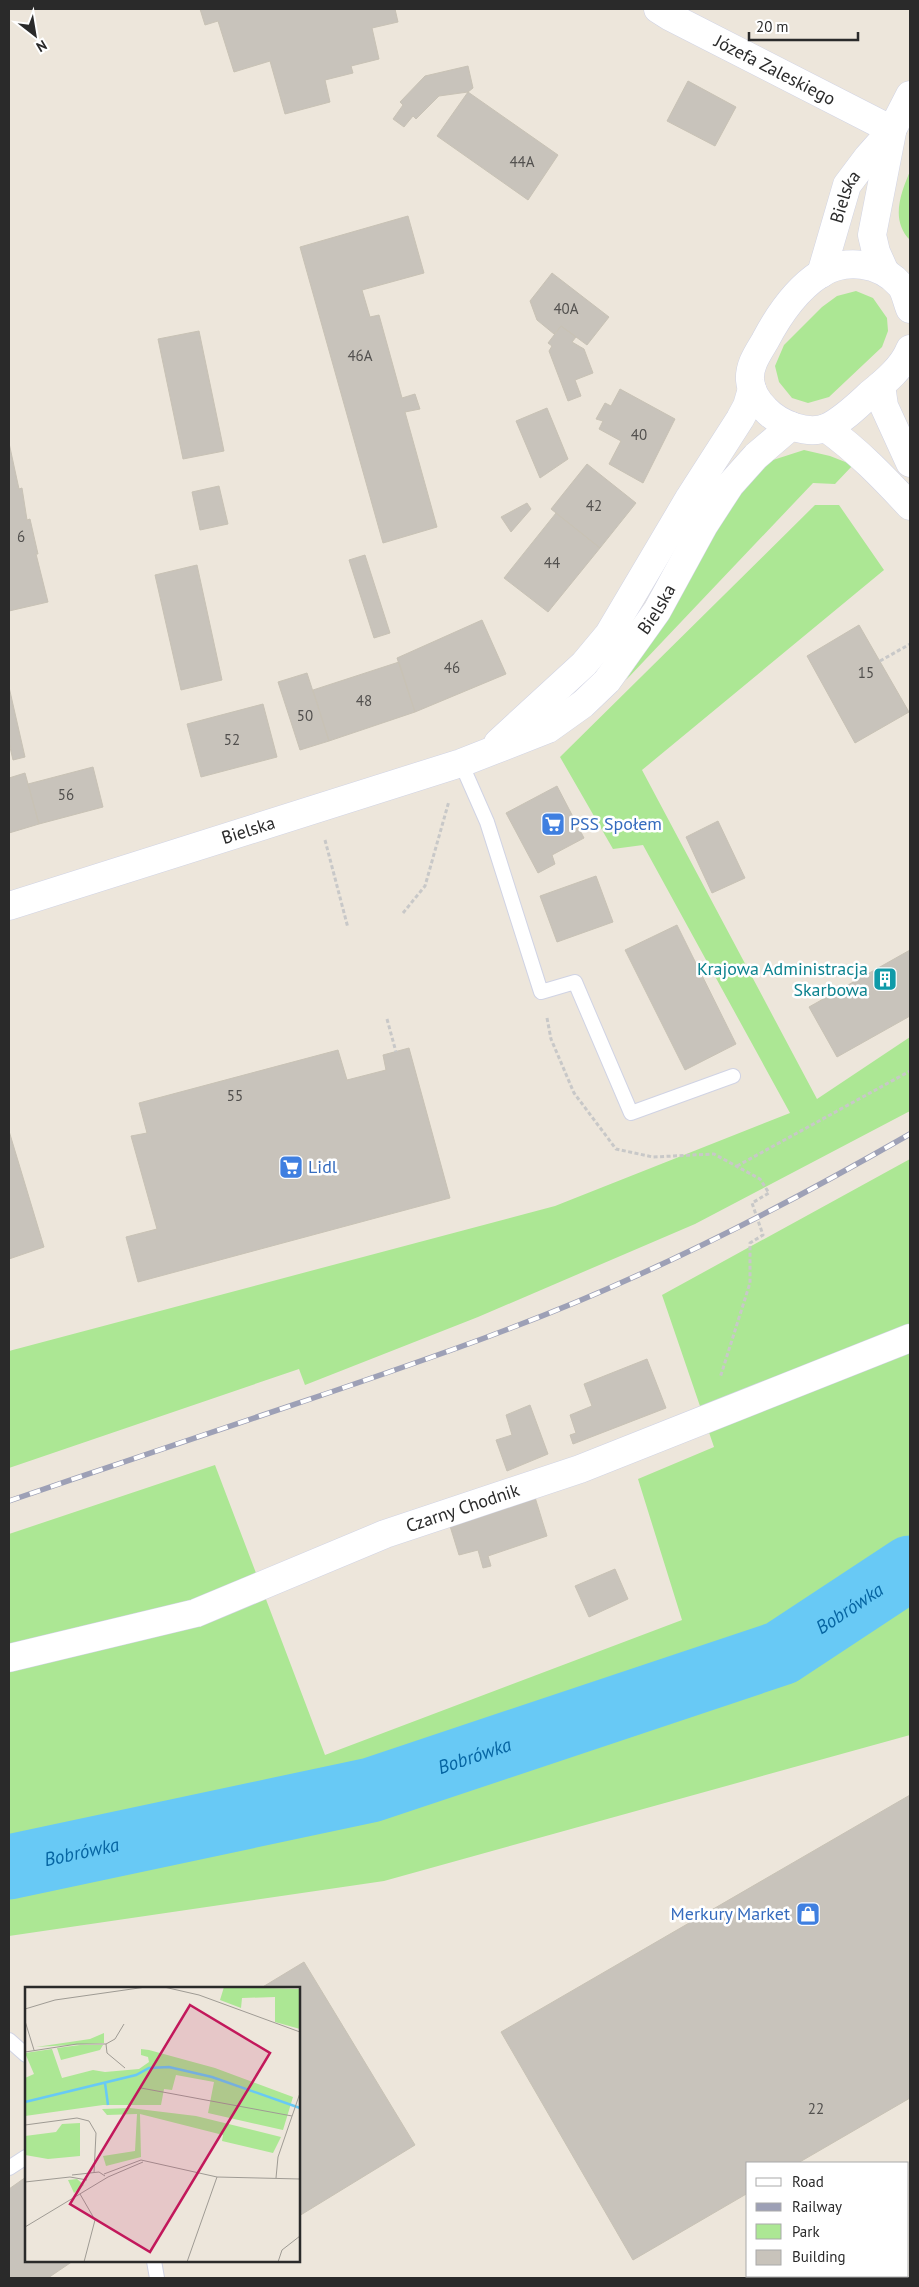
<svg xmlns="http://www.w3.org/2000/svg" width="919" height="2287" font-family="'PT Sans',sans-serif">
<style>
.green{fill:#ace794}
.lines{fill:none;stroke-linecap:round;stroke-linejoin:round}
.river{stroke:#68c9f5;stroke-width:65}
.building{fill:#c8c3bb;stroke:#c8c2b5}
.service-casing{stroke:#d0d3e4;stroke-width:16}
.minor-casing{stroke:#d0d3e4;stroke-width:29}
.tertiary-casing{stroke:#d0d3e4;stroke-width:29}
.path{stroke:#c8c8c8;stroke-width:3;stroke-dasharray:4 2.5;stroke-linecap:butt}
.service{stroke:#fff;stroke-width:14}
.minor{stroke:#fff;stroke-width:28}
.tertiary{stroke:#fff;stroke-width:28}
.rail-casing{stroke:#9da0b6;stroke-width:5.5}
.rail{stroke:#fff;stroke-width:4;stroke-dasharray:11;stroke-linecap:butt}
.labels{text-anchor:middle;stroke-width:5;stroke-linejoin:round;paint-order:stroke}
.number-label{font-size:15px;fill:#52504e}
.street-label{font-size:18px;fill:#2a2a2a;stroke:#fff}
.shop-label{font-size:18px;fill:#366cbe;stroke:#fff;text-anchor:start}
.culture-label{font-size:18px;fill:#0d838f;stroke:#fff;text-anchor:end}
.water-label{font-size:19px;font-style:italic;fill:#0665a2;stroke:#fff}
.inset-river{fill:none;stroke:#68c9f5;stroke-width:2.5}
.inset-road{fill:none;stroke:#9f9b94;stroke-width:1}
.view{fill:#c2185b;fill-opacity:0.15;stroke:#c2185b;stroke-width:2.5}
.inset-edge{fill:none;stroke:#2a2a2a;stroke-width:2.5}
</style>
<rect width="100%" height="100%" fill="#ede6db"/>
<path class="green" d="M910,171V240C890,220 901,193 910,171Z
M856,291L873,298L887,318L888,331L882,347L829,397L808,403L792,398L779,382L775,366L784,345L822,307L837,296Z
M804,450L830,456L853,465L835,484L813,483L626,680L676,604L719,522L740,490L773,460Z
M815,505H839L884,570L642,770L817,1099L910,1037V1111L695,1224L478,1317L305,1385L299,1369L9,1468V1351L555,1206L790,1113L643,845L613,849L560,757Z
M910,1159V1735L384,1881L9,1936V1534L215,1465L325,1755L682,1620L638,1479L714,1447L662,1295Z"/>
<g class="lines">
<path class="river" id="s1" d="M9,1867L371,1790L781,1653L910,1568"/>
</g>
<path class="building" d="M200,9H395L398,22L372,28L379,59L351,66L353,73L325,80L330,102L285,114L270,61L234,72L218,21L205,25Z
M468,66L473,88L468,92L439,96L416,119L413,116L404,127L393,119L403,105L400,102L425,76Z
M688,81L736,107L715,146L667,121Z
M468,92L558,155L528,200L437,136Z
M408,216L424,273L362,290L370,317L379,315L402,398L415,394L420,409L405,412L437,527L383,543L300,247Z
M552,273L609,317L587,345L561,326L554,334L537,320L530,301Z
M561,326L576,337L572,342L584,349L593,373L575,380L581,396L568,401L549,351L552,346L548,343Z
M199,331L224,451L183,459L158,339Z
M620,389L675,419L643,483L609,464L621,441L599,429L603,421L596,419L605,403L611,406Z
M547,408L568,459L540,478L516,421Z
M9,443L19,489L22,488L27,520L30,519L38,554H36L48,602L9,611Z
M587,464L636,503L600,548L551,509Z
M219,486L228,524L200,530L192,492Z
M527,503L531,509L511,532L501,517Z
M556,513L600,548L548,612L504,578Z
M365,555L390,633L374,638L349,560Z
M197,565L222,680L181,690L155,575Z
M482,620L506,674L415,712L397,658Z
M859,625L909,712L855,743L807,656Z
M399,662L415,712L329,741L313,690Z
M307,673L329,741L300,750L278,682Z
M9,687L25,757L13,760L9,743Z
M263,704L277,757L201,777L187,724Z
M93,767L103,807L39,824L28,784Z
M25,773L39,824L9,833V778Z
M557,786L584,838L552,855L555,864L538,873L506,813Z
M718,821L745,878L712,893L686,837Z
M596,876L613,922L557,942L540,896Z
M677,925L736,1044L685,1070L625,950Z
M910,950V1016L837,1057L809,1007Z
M409,1048L450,1198L138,1282L126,1237L157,1229L131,1136L147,1133L139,1103L338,1050L347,1080L386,1070L383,1055Z
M9,1131L44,1247L9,1259Z
M647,1359L666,1408L573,1444L570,1435L576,1433L570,1415L592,1406L584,1384Z
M530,1405L548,1454L507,1471L496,1440L512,1435L506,1415Z
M534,1494L547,1536L488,1556L491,1566L483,1568L478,1550L459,1555L450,1526Z
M615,1569L628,1599L589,1617L575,1586Z
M910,1795V2098L798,2163H748V2193L633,2260L501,2032Z
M304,1962L415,2145L299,2216V1988H261Z
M26,2177V2261H73L48,2278H9V2189Z"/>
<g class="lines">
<g class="service-casing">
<path id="service" d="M461,763L487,822L541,992L575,982L631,1113L733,1076
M9,2040L26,2055
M9,2168L26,2157
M154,2261L157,2278"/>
</g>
<g class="minor-casing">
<g id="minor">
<path id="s2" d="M658,9L669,16L892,130"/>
<path d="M881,385L884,406L910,463"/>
<path d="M826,428C857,450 884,478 910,506"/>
<path id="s3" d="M9,1658L196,1613L385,1534L580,1469L910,1338"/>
</g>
</g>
<g class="tertiary-casing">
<g id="tertiary">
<path d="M885,272L876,252L872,235L892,132"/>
<path id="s4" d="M821,274L847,185L868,157L892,130L910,95"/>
<path d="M910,309C907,302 905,290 900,285C880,262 845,258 820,274C797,289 778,316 765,341C758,353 749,365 750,380C751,391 757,401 765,409C779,424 808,436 828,427C844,419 857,406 870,394C885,382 903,367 910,349"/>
<path d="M498,743L584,664L609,634L690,497L740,419L747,406L752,389"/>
<path id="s5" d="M9,906L461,763L548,729L583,704L607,681L657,611L704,525L730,485L756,456L791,426"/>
</g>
</g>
<path class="path" d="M880,661L910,644
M325,840L348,928
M403,913L425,886L449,801
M547,1018L551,1039L574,1093L616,1149L653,1157L714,1154L760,1179L769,1193L752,1203L763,1235L750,1243V1283L720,1378
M387,1019L396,1052
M737,1166L910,1071"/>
<use href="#service" class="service"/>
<use href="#minor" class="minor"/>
<use href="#tertiary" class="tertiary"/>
<g class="rail-casing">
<path id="rail" d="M9,1501C117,1464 225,1428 334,1391C436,1356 538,1321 636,1276C730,1234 821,1185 910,1134"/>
</g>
<use href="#rail" class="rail"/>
</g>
<defs>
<g id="supermarket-square" transform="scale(1.25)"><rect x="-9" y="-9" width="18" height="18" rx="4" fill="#3f7fe0" stroke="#fff"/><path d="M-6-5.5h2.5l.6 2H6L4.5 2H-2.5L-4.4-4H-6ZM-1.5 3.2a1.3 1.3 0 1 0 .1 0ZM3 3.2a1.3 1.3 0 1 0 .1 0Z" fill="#fff"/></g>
<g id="building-square" transform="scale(1.25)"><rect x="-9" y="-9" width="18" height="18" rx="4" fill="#0f9aa8" stroke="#fff"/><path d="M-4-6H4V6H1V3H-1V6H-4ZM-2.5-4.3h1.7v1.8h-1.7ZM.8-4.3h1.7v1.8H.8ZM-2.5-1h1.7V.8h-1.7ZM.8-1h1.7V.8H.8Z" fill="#fff"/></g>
<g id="shop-square" transform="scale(1.25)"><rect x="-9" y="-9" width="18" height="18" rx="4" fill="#3f7fe0" stroke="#fff"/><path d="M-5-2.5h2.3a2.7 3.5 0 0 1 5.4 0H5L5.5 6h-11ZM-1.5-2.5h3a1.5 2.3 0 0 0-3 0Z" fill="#fff"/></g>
</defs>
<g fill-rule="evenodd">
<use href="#supermarket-square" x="553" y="824"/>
<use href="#building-square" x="885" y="979"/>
<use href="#supermarket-square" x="291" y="1167"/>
<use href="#shop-square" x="808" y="1914"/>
</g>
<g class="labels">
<g class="number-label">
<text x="522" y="167">44A</text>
<text x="566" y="314">40A</text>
<text x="360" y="361">46A</text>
<text x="639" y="440">40</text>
<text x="594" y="511">42</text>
<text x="21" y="542">6</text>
<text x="552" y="568">44</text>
<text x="452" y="673">46</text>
<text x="866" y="678">15</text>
<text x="364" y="706">48</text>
<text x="305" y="721">50</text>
<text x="232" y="745">52</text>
<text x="66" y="800">56</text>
<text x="235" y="1101">55</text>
<text x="816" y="2114">22</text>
</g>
<g class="street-label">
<text dy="6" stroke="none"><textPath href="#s2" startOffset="132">Józefa Zaleskiego</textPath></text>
<text dy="6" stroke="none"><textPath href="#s4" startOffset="81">Bielska</textPath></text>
<text dy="6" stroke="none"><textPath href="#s5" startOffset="731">Bielska</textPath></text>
<text dy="6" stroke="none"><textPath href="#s5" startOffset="251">Bielska</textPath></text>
<text dy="6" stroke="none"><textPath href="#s3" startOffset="479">Czarny Chodnik</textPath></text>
</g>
<g class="shop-label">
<text x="570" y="830">PSS Społem</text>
<text x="308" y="1173">Lidl</text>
<text x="790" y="1920" text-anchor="end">Merkury Market</text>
</g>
<g class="culture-label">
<text x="868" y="975">Krajowa Administracja<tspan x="868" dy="21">Skarbowa</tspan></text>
</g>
<g class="water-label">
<text dy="7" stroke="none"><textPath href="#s1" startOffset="884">Bobrówka</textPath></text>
<text dy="7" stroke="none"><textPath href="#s1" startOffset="479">Bobrówka</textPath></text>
<text dy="7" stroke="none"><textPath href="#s1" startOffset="74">Bobrówka</textPath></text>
</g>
</g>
<g transform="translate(25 1987)">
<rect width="275" height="275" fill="#ede6db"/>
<path d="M199,0L275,2V42L250,35V10L217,11L216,21L195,13ZM79,46V56L11,60L65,52ZM55,58H78L75,63L36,73L32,61ZM27,62L37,91L68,83L80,85L114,82L124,75L123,70L116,68V62L124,63L190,81L268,110L258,143L183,126L189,95L151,88L147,103L139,102L136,118H78L0,129V91L9,87L0,66ZM105,121L171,129L256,150L248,166L197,154L198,148L115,127L116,170L81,179L78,169L110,164L112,127L82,128L77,122ZM55,136V169L23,172L0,168V149L31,145L37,137ZM52,192L59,198L49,206L43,193Z" fill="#ace794"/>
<path class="inset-river" d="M80,96L83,118M0,115L111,88L124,81L144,80L187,90L275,121"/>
<path class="inset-road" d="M139,0L174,8L275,45M0,22L30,13L121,0M0,34L9,63M81,57L82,66L100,81M0,65L52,57H81L90,52L99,37M116,101L267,129M0,138L52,131L64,134L71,146L69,186M79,187L116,173L192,190L275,192M47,188L74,185L80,189M251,191L253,170L275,106M0,195L45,190L62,193M55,207L70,233L59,275M0,240L83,190L118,175M162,275L192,190M253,275L257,263L275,249"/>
<path class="view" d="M165,18L245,66L125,265L45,217Z"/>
<rect width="275" height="275" class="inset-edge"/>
</g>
<rect width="919" height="2287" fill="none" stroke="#2a2a2a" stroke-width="20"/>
<rect x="746" y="2162" width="162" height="115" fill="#ffffff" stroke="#aaaaaa"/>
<rect x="756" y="2178" width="25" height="8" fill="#ffffff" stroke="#aaaaaa"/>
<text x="792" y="2187" font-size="15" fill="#2a2a2a">Road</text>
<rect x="756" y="2203" width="25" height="8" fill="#9da0b6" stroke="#aaaaaa"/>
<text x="792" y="2212" font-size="15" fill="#2a2a2a">Railway</text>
<rect x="756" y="2224" width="25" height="15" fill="#ace794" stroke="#aaaaaa"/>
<text x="792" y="2237" font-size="15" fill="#2a2a2a">Park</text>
<rect x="756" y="2250" width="25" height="15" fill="#c8c3bb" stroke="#aaaaaa"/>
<text x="792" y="2262" font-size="15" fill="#2a2a2a">Building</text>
<g transform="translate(35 35) rotate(149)" stroke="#ffffff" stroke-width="4" paint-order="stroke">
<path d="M0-4L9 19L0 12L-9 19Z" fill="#2a2a2a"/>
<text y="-8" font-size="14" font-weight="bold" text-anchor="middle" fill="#2a2a2a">N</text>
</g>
<path d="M749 32v8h109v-8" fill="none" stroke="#2a2a2a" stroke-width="2.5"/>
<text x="756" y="32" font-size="15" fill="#2a2a2a" stroke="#ffffff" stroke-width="4" paint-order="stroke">20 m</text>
</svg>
